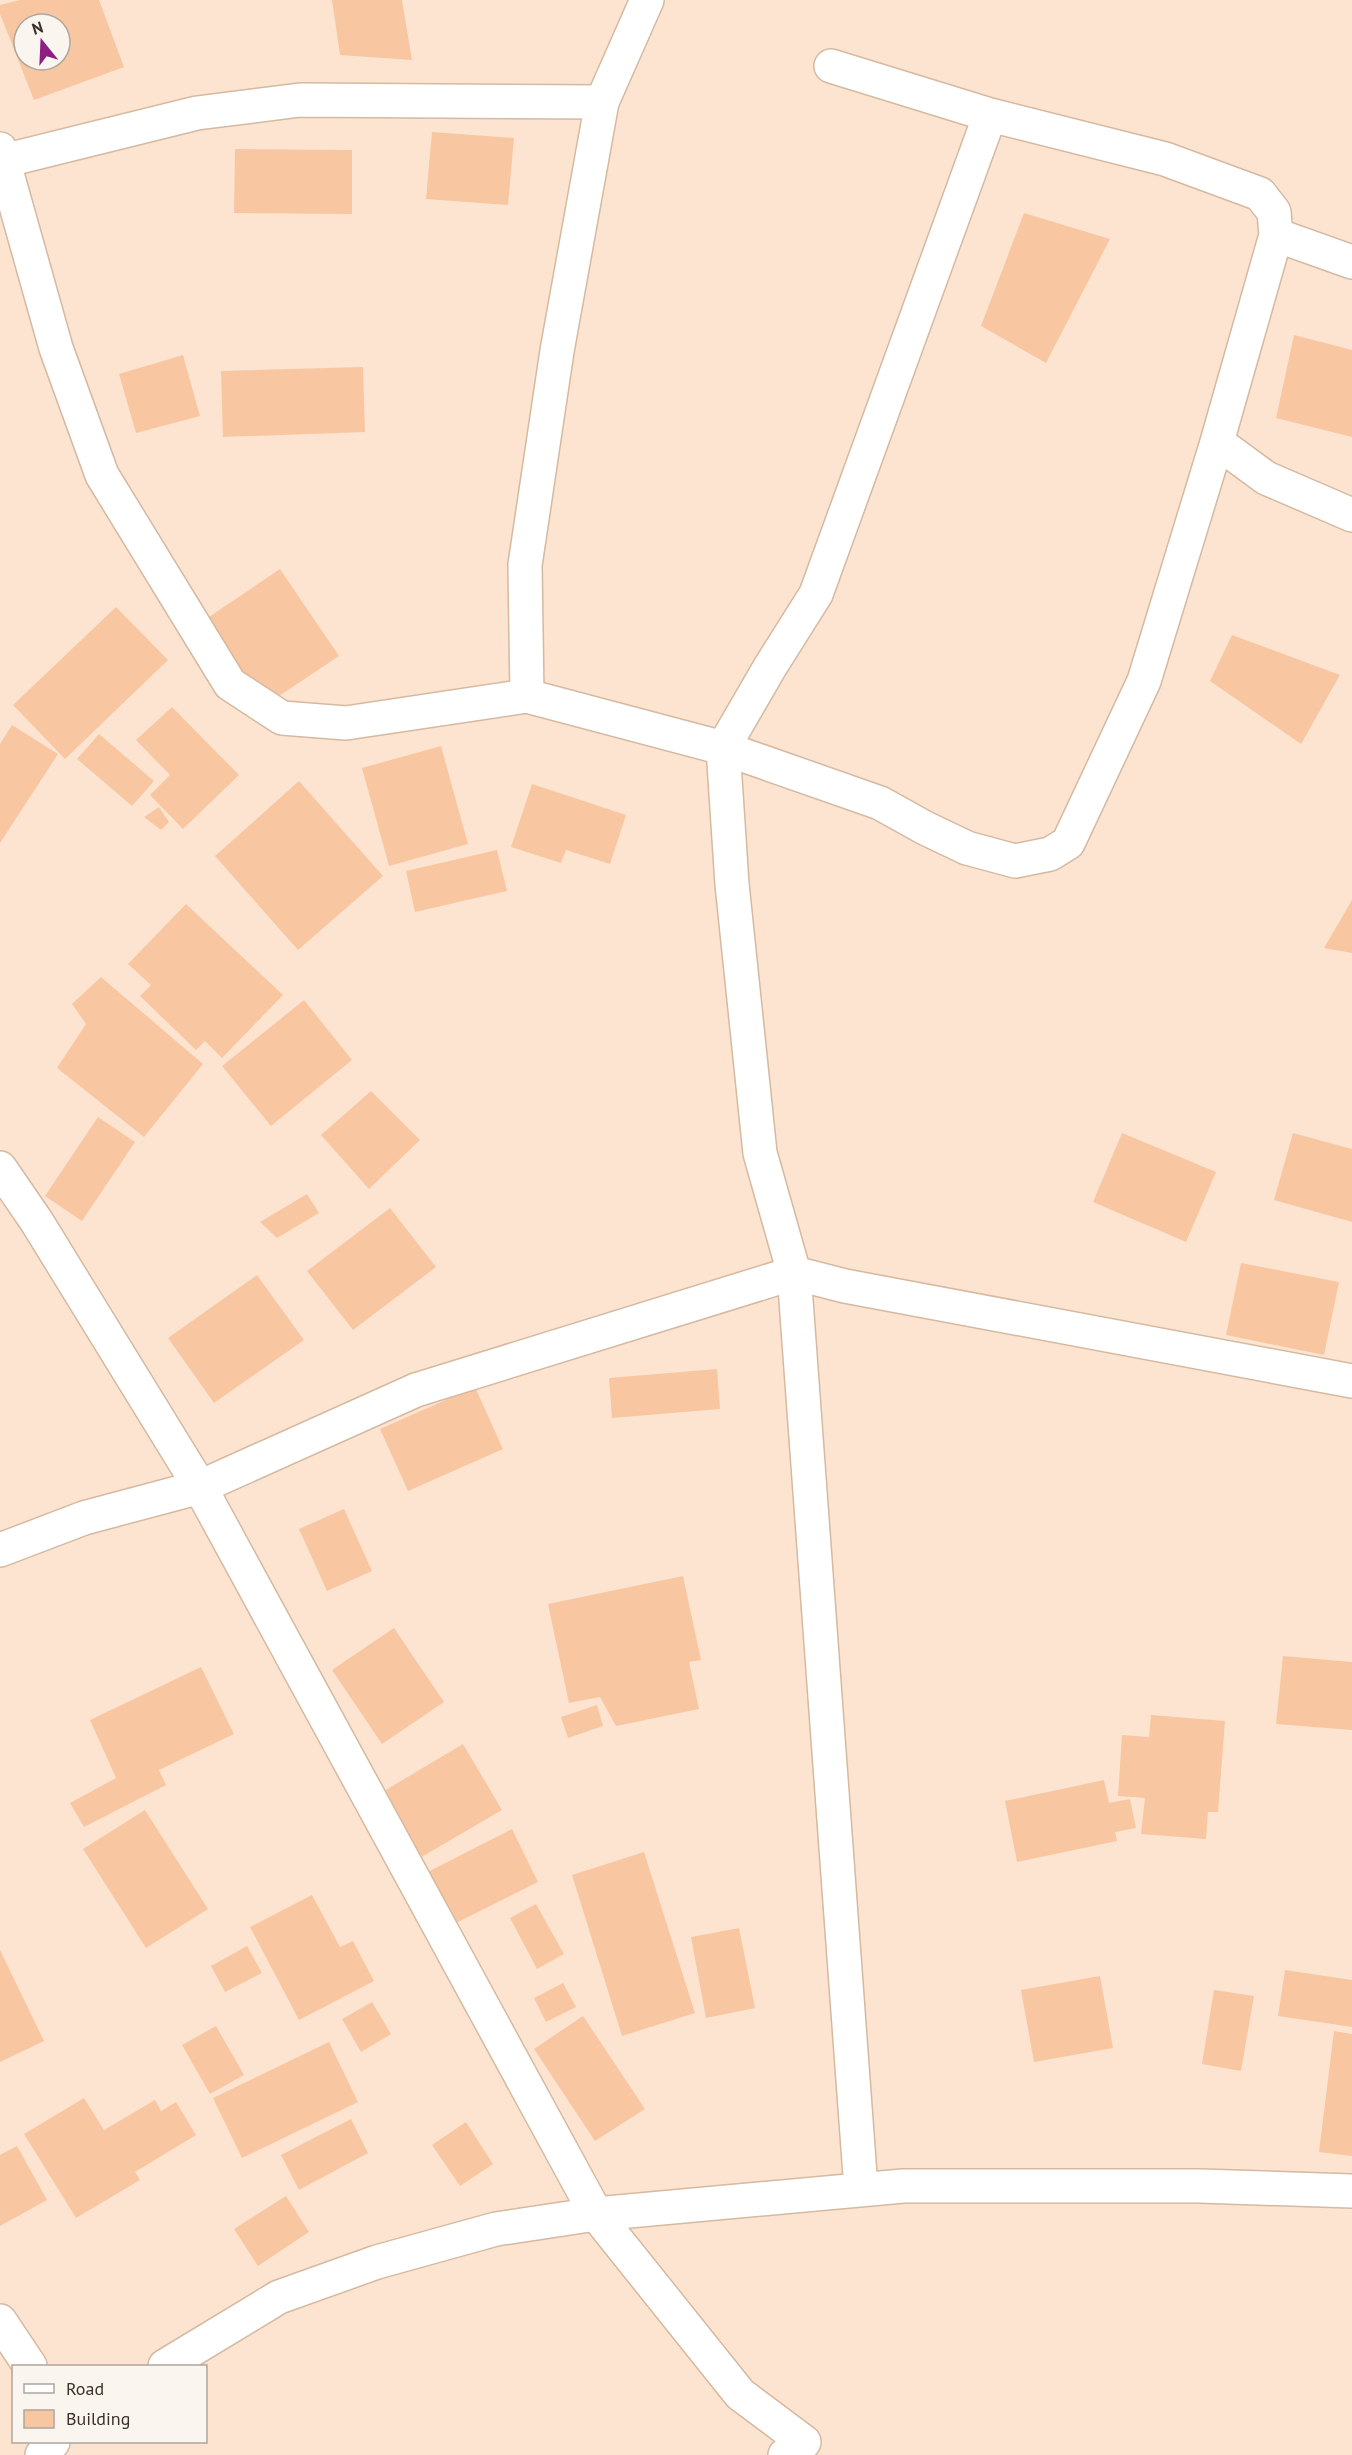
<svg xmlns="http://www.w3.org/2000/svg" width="1352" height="2455" font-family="'PT Sans',sans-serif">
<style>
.building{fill:#f8c7a1;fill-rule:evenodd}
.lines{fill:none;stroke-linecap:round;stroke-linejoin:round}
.minor-casing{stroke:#d5b9a1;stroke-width:36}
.minor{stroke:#fff;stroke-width:33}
</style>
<rect width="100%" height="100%" fill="#fce4d1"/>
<path class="building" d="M20,0H99L124,67L34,100L0,14V5ZM24,24H60V60H24Z
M332,0H402L412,60L340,55Z
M432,132L514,138L508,205L426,199Z
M235,149L352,150V214L234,213Z
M1024,213L1110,239L1046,363L981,326Z
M1294,335L1352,350V437L1276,418Z
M183,355L200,416L136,433L119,374Z
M363,367L365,432L223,437L221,371Z
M280,569L339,656L264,706L206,619Z
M116,607L168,660L65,759L13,705Z
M1232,635L1340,675L1301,744L1210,681Z
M172,707L239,775L183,829L150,795L170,775L136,740Z
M12,725L58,754L0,843V744Z
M99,734L154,781L132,806L77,759Z
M441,746L468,844L389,866L362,768Z
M299,781L383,876L298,950L215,856Z
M532,784L626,815L610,864L566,850L561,863L511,847Z
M159,807L169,822L161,830L144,817Z
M497,850L507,891L415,912L406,871Z
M1352,900V953L1324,948Z
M186,904L283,995L222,1058L205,1041L196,1050L140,996L151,985L128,964Z
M101,977L203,1064L144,1137L57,1068L86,1024L72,1004Z
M304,1000L352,1060L271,1126L222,1066Z
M371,1091L420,1140L369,1189L321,1135Z
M98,1117L135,1142L82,1221L45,1196Z
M1122,1133L1216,1172L1186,1242L1093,1202Z
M1293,1133L1352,1149V1222L1274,1200Z
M307,1194L319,1213L277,1238L260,1222Z
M390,1208L436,1267L353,1330L307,1271Z
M1241,1263L1339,1282L1324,1355L1226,1335Z
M257,1275L304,1340L214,1403L168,1338Z
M717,1369L720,1409L612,1418L609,1378Z
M475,1387L503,1449L408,1491L380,1429Z
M344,1509L372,1571L327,1591L299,1529Z
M683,1576L701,1660L689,1662L699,1709L616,1726L600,1697L569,1703L548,1604Z
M394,1628L444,1702L382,1744L332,1670Z
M1283,1656L1352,1662V1730L1276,1724Z
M201,1667L234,1734L159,1770L166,1785L84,1827L70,1803L116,1778L90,1720Z
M597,1705L603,1726L568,1738L561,1717Z
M1151,1715L1225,1721L1218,1812H1208L1206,1839L1141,1834L1145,1798L1118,1796L1122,1735L1149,1737Z
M463,1744L502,1810L413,1862L374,1797Z
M1104,1780L1109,1803L1130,1799L1136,1828L1115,1832L1117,1841L1017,1862L1005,1801Z
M145,1810L208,1909L146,1948L83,1849Z
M512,1829L538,1882L446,1928L420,1876Z
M644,1852L695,2013L622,2036L572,1875Z
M312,1895L340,1947L353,1941L374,1981L299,2020L250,1927Z
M536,1904L564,1954L537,1969L510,1918Z
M739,1928L755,2008L706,2018L691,1937Z
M247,1946L262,1973L225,1992L211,1966Z
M0,1950L44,2041L0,2062Z
M1285,1970L1352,1980V2027L1278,2016Z
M1100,1976L1113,2048L1034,2062L1021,1990Z
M563,1983L576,2007L546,2022L534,1998Z
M1214,1990L1254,1996L1241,2071L1202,2064Z
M372,2002L391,2034L361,2052L342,2019Z
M583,2016L645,2109L595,2141L534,2049Z
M216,2026L244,2075L210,2094L182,2045Z
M1334,2031L1352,2034V2156L1319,2152Z
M329,2042L358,2102L242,2158L213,2098Z
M84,2098L104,2130L155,2100L161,2111L176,2102L196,2135L135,2172L140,2180L76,2218L24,2134Z
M351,2119L368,2153L299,2190L281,2155Z
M466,2122L493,2164L460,2186L432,2145Z
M17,2146L47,2200L0,2226V2155Z
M286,2196L309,2232L258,2266L234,2229Z"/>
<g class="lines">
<g class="minor-casing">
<path id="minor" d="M647,0L602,102L557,351L525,565L527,696L723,748L732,884L760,1153L794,1273L845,1286L1352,1381
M831,66L990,115L816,594L770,667L723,748L880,803L925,828L967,848L1015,861L1050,854L1068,843L1144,681L1217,442L1276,235L1274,212L1260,194L1165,159L990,115
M0,149L56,348L102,475L230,684L282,718L346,723L527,696
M3,161L197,113L300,100L602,102
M1276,235L1352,262
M1217,442L1266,478L1352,515
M0,1168L37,1222L200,1487L596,2214L740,2394L804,2442L785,2455
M0,1550L84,1518L200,1487L416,1390L794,1273L861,2189
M0,2321L30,2366
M165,2366L279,2297L377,2262L496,2229L596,2214L903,2186H1200L1352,2191
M42,2455L53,2442"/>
</g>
<use href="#minor" class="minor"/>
</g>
<rect x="12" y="2365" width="195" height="78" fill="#fbf5f0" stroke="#aea69f" stroke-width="1.5"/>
<rect x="24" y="2384" width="30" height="9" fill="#ffffff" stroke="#aea69f" stroke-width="1.5"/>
<text x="66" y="2395" font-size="18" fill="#3b3026">Road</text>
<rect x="24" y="2410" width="30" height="18" fill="#f8c7a1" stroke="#aea69f" stroke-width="1.5"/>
<text x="66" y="2425" font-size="18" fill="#3b3026">Building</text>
<g transform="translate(42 42) rotate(342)"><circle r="28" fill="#fbf5f0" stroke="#aea69f" stroke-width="1.5"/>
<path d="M0-4.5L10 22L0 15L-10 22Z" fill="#8d1f82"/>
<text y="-9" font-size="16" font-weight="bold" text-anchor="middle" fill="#3b3026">N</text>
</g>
</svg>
